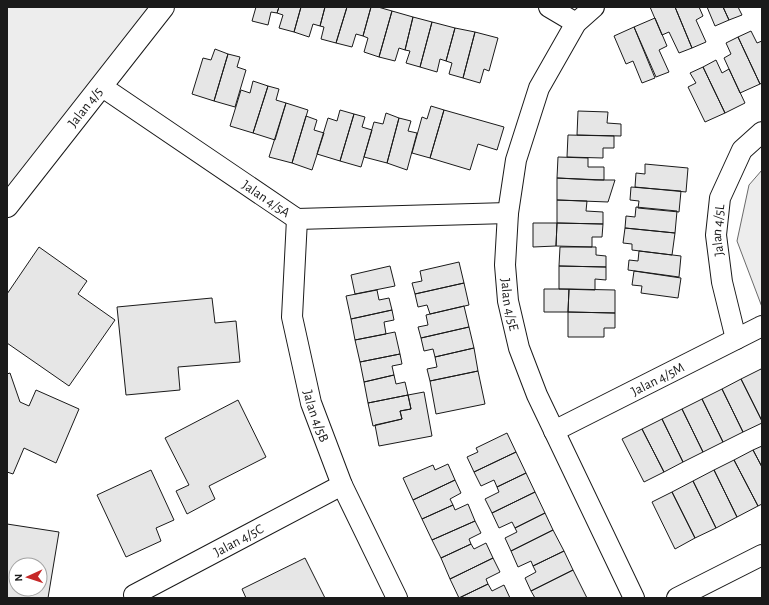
<svg xmlns="http://www.w3.org/2000/svg" width="769" height="605" font-family="'Alegreya Sans',sans-serif">
<style>
.built{fill:#ededed;stroke:#6a6a6a}
.building{fill:#e6e6e6;stroke:#1a1a1a;fill-rule:evenodd}
.lines{fill:none;stroke-linecap:round;stroke-linejoin:round}
.minor-casing{stroke:#1a1a1a;stroke-width:22}
.tertiary-casing{stroke:#1a1a1a;stroke-width:24}
.minor{stroke:#fff;stroke-width:20}
.tertiary{stroke:#fff;stroke-width:22}
.labels{text-anchor:middle;stroke-width:3;stroke-linejoin:round;paint-order:stroke}
.street-label{font-size:14px;fill:#1a1a1a;stroke:#fff}
</style>
<rect width="100%" height="100%" fill="#fff"/>
<path class="built" d="M7,7H162L7,216Z
M762,170V307L737,241L749,185Z"/>
<path class="building" d="M256,7H279L277,13L271,12L268,25L252,21Z
M279,7H301L294,32L279,28L283,15L277,13Z
M301,7H325L320,26L313,24L309,37L294,32Z
M325,7H347L336,43L321,39L324,27L320,26Z
M347,7H371L363,36L356,34L352,47L336,43Z
M371,7H378L392,11L379,57L364,52L368,38L363,36Z
M650,7H675L692,48L679,53L669,32L662,35Z
M675,7H699L703,16L696,20L706,42L692,48Z
M707,7H723L729,20L715,26Z
M723,7H738L742,15L729,20Z
M392,11L413,17L405,50L399,48L395,61L379,57Z
M413,17L432,22L420,67L406,63L410,51L405,50Z
M655,18L667,46L659,50L669,72L656,77L634,27Z
M432,22L455,28L446,61L440,59L437,72L420,67Z
M634,27L655,78L642,83L633,61L626,64L614,36Z
M455,28L475,32L463,78L449,74L452,63L446,61Z
M751,31L757,43L762,41V83L760,84L738,37Z
M475,32L498,38L489,71L484,69L480,83L463,78Z
M738,37L760,84L740,93L724,58L731,54L726,43Z
M215,49L228,54L214,101L192,94L203,58L211,60Z
M228,54L240,57L237,67L246,70L235,107L214,101Z
M716,60L722,73L729,69L745,103L725,113L703,67Z
M703,67L725,113L705,122L688,87L696,83L690,73Z
M253,81L268,86L253,133L230,126L241,90L250,93Z
M268,86L279,89L276,100L286,103L275,140L253,133Z
M286,103L308,110L292,163L269,157Z
M431,106L444,110L430,158L412,153L422,117L427,119Z
M340,110L354,114L340,161L317,154L328,118L337,121Z
M444,110L504,127L497,150L478,144L470,170L430,158Z
M578,111L608,112L607,123L621,124V136L577,135Z
M386,113L399,118L387,163L364,157L374,122L383,124Z
M354,114L365,117L362,127L372,130L361,167L340,161Z
M306,116L317,120L314,130L324,133L312,170L292,163Z
M399,118L411,121L408,131L417,133L407,170L387,163Z
M568,135L614,136V148H603V158L567,157Z
M558,157L588,158V167H604V180L557,178Z
M645,164L688,168L686,192L635,187L636,173L645,174Z
M557,178L595,180H615L608,202L557,200Z
M631,187L681,191L679,212L638,208L639,201L630,200Z
M557,200L587,201L586,211L603,212V224L557,223Z
M636,207L677,211L675,233L625,228L626,216L635,217Z
M533,223H557L556,246L533,247Z
M557,223L603,224L602,237H592V247L556,246Z
M625,228L675,233L672,255L632,250V244L623,243Z
M39,247L87,281L78,294L115,320L69,386L7,343V294Z
M560,247H596V255L606,256V267L559,266Z
M639,251L681,256L679,277L628,270L629,260L638,261Z
M459,262L464,283L415,294L412,283L422,281L420,271Z
M390,266L395,286L355,294L351,275Z
M559,266L606,267V280L595,279V290L559,289Z
M634,271L681,278L678,298L641,293L642,286L632,285Z
M464,283L469,305L430,314L427,305L418,307L415,294Z
M544,289H569L568,312H544Z
M569,289L615,290V313L568,312Z
M377,290L379,300L389,298L392,310L351,319L346,296Z
M212,298L215,323L236,321L240,362L178,367L180,390L126,395L117,307Z
M464,306L469,327L421,338L418,327L428,325L426,315Z
M392,310L394,320L384,322L386,334L355,340L351,319Z
M568,312L615,313V328H604V337H568Z
M469,327L474,348L435,357L433,349L424,351L421,338Z
M395,332L400,354L360,362L355,340Z
M474,348L478,371L430,381L427,369L437,367L435,357Z
M400,354L402,364L392,366L394,375L364,382L360,362Z
M761,369L762,371V421L741,379Z
M478,371L485,404L436,414L430,381Z
M10,373L20,402L29,406L36,390L79,409L56,463L24,448L13,474L7,472V374Z
M394,375L396,384L405,382L408,395L368,403L364,382Z
M741,379L762,421V423L743,432L722,389Z
M722,389L743,432L723,442L702,399Z
M424,392L432,436L379,446L375,425L402,419L400,411L411,409L408,395Z
M408,395L411,409L400,411L402,419L373,426L368,403Z
M702,399L723,442L703,452L682,409Z
M238,400L266,457L209,486L215,499L187,514L176,491L189,485L165,438Z
M682,409L703,452L683,462L662,419Z
M662,419L683,462L664,472L642,429Z
M642,429L664,472L644,482L622,439Z
M507,433L516,452L474,472L467,457L478,452L476,448Z
M762,446V467L753,450Z
M753,450L762,467V504L758,506L734,460Z
M516,452L526,473L497,487L494,480L481,486L474,472Z
M734,460L758,506L737,517L714,470Z
M448,464L455,480L413,500L403,478L433,465L435,470Z
M151,470L174,520L156,528L161,541L126,557L97,495Z
M714,470L737,517L716,528L693,481Z
M526,473L535,492L492,513L485,499L499,492L497,487Z
M455,480L461,493L450,499L453,505L422,519L413,500Z
M693,481L716,528L695,538L672,492Z
M535,492L545,513L515,528L512,522L499,528L492,513Z
M672,492L695,538L675,549L652,502Z
M468,504L475,521L432,540L422,519L453,505L455,510Z
M545,513L553,530L511,551L505,538L517,532L515,528Z
M475,521L481,533L469,539L471,544L441,558L432,540Z
M7,524L59,532L48,598H7ZM16,565H40V589H16Z
M553,530L564,551L533,566L531,561L518,567L511,551Z
M486,543L493,558L450,579L441,558L471,544L474,549Z
M564,551L573,570L531,591L525,578L536,572L533,566Z
M305,558L325,598H246L242,589Z
M493,558L500,572L486,579L488,584L459,598L450,579Z
M573,570L587,598H535L531,591Z
M488,584L492,591L504,585L510,598H459Z"/>
<g class="lines">
<g class="minor-casing">
<g id="minor">
<path d="M549,7L576,23"/>
<path id="s1" d="M594,7L576,23L539,88L516,160L508,213L505,265L508,301L519,348L537,395L634,598"/>
<path id="s2" d="M101,86L297,219L508,213"/>
<path id="s3" d="M297,219L292,317L311,403L342,485L397,598"/>
<path id="s4" d="M736,339L722,282L716,235L720,198L742,150L762,132"/>
<path id="s5" d="M554,431L762,326"/>
<path id="s6" d="M134,595L342,485"/>
<path d="M677,598L762,555"/>
</g>
</g>
<g class="tertiary-casing">
<g id="tertiary">
<path id="s7" d="M7,206L163,7"/>
</g>
</g>
<use href="#minor" class="minor"/>
<use href="#tertiary" class="tertiary"/>
</g>
<g class="labels">
<g class="street-label">
<text dy="5" stroke="none"><textPath href="#s7" startOffset="126">Jalan 4/5</textPath></text>
<text dy="5" stroke="none"><textPath href="#s2" startOffset="200">Jalan 4/5A</textPath></text>
<text dy="5" stroke="none"><textPath href="#s4" startOffset="111">Jalan 4/5L</textPath></text>
<text dy="5" stroke="none"><textPath href="#s1" startOffset="320">Jalan 4/5E</textPath></text>
<text dy="5" stroke="none"><textPath href="#s5" startOffset="116">Jalan 4/5M</textPath></text>
<text dy="5" stroke="none"><textPath href="#s3" startOffset="200">Jalan 4/5B</textPath></text>
<text dy="5" stroke="none"><textPath href="#s6" startOffset="118">Jalan 4/5C</textPath></text>
</g>
</g>
<rect width="769" height="605" fill="none" stroke="#1a1a1a" stroke-width="16"/>
<g transform="translate(28 577) rotate(267)"><circle r="19" fill="#ffffff" stroke="#a3a3a3"/>
<path d="M0-3L7 15L0 10L-7 15Z" fill="#c62828"/>
<text y="-6" font-size="11" font-weight="bold" text-anchor="middle" fill="#1a1a1a">N</text>
</g>
</svg>
